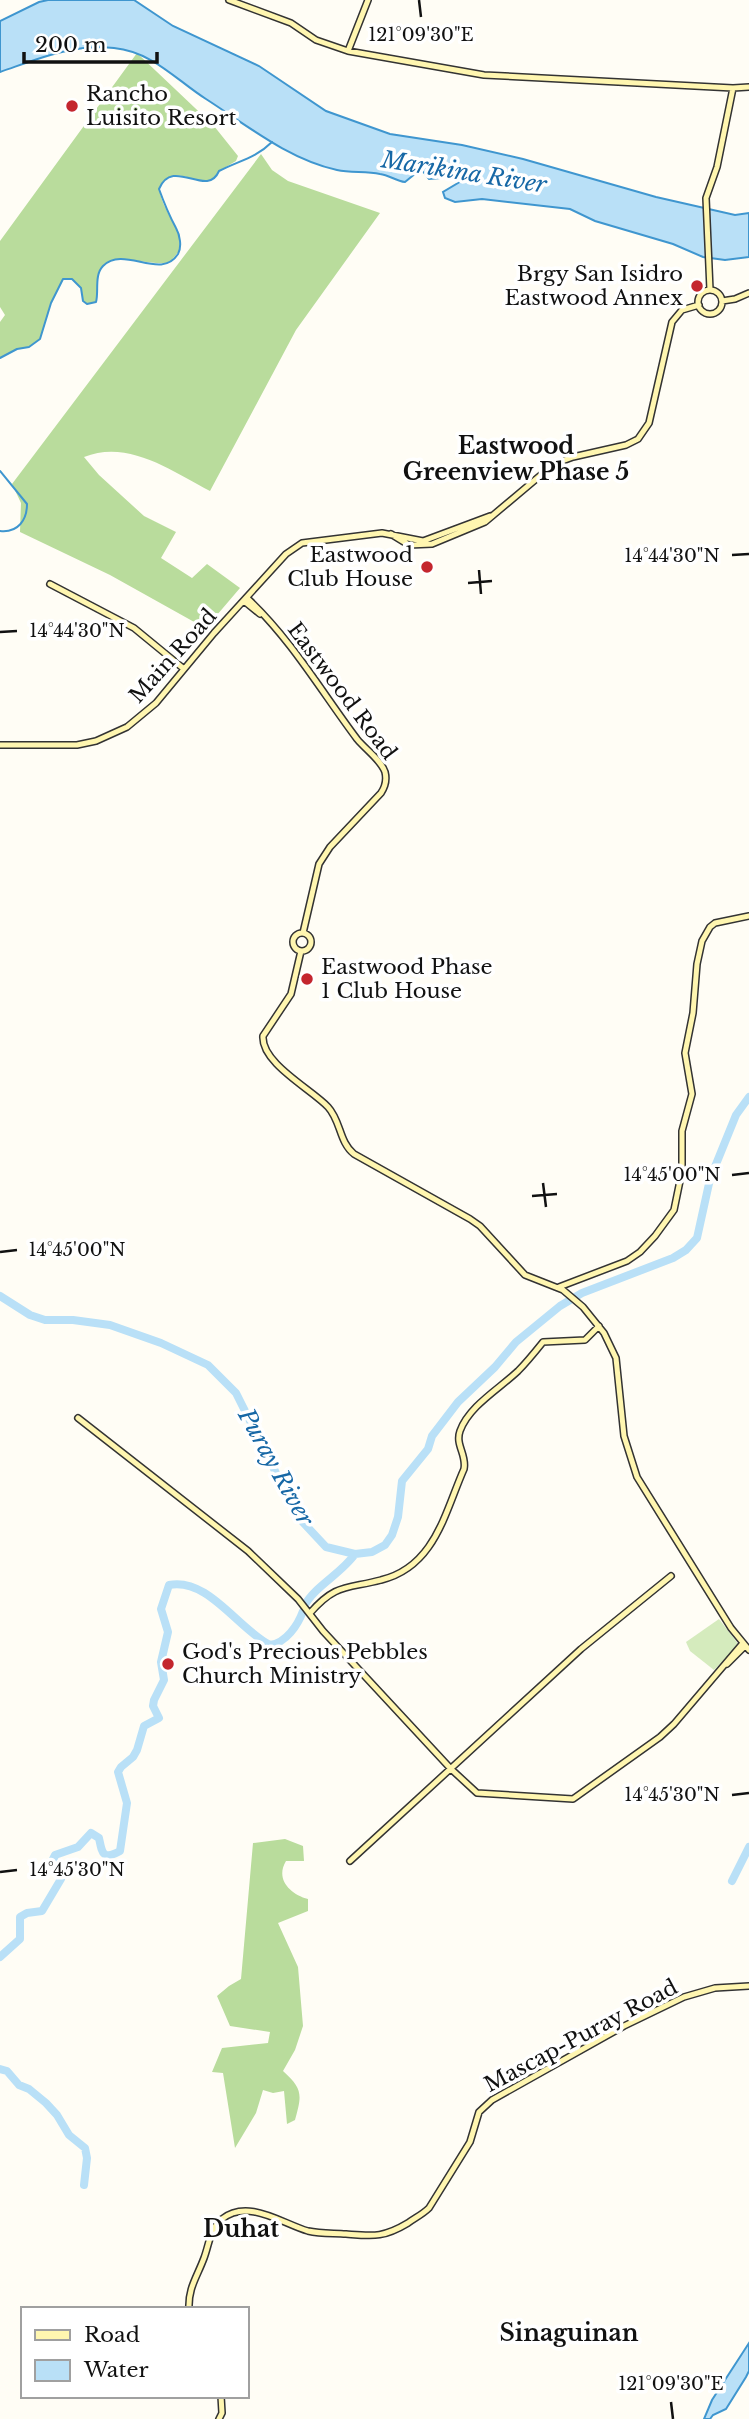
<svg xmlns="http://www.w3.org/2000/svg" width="749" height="2419" font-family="'Libre Baskerville',serif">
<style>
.green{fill:#d5ebbd}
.forest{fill:#b9dc9c}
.water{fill:#b9e0f7;stroke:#3f96cf;stroke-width:2}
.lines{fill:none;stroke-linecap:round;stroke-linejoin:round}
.stream{stroke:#3f96cf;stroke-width:2}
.river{stroke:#b9e0f7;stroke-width:8}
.secondary-casing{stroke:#333;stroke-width:8}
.secondary{stroke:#fff6b0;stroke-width:5}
.ticks{fill:none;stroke:#111;stroke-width:2.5}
.poi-dot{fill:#c4262e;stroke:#fff;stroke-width:2.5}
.labels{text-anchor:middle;stroke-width:7;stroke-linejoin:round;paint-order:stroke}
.poi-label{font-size:21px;fill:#111;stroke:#fff;text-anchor:start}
.street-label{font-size:21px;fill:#111;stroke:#fff}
.water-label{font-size:23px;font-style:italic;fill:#1768a6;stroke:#fff}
.neighbourhood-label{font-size:23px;font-weight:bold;fill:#111;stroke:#fff}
.ticks-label{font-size:18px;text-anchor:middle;fill:#111;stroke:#fff;stroke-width:7;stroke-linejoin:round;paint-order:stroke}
</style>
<rect width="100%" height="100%" fill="#fffdf5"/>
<path class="green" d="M719,1619L739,1645L714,1670L690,1651L686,1642Z"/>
<path class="forest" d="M137,53L214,126L238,156L236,161L219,171C209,197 178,161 162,183C153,195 176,223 179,234C180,239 180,245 180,250L170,262C152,268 110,249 101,269C96,279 98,292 96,302L87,304L83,301L81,288L72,279H63L51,303L40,339L29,347L17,349L0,358V322L5,315L0,307V241Z
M261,154L272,170L288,181L380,213L296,330L210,491C172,471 128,439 84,457L99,475L144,516L176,532L161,558L192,578L207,564L240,588L211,622L196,623L110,575L20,532L21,503L12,484Z
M285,1839L303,1846L304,1861H286C275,1879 290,1894 308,1899V1911L278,1923L298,1967L303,2026L295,2050L283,2071C303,2089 302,2095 295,2120L287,2124L284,2091L273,2093L263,2090L256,2113L235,2148L223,2073L212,2072L222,2048L268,2043L270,2032L230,2026L217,1996L229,1986L241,1979L253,1843Z"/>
<path class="water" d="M48,0H134L173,26L259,66L326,111L390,134L462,145L523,159L656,197L735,215L749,213V257L725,260L703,257L673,244L595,221L570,209L482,199L455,202L445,198L443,192L463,180V177L449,171L441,178L429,179L421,169L405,182C396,181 389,175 380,174C366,171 351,173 337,170C288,159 248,126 206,99C176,80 153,52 114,48C72,44 38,59 0,72V21L39,2Z
M749,2343V2371L746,2377L726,2409L713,2415L710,2419H704L712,2400Z"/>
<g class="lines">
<path class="stream" d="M0,358L17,349L29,347L40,339L51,303L63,279H72L81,288L83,301L87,304L96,302C99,292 94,275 103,266C124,245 161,281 178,254C182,247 180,235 176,228C169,215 164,203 159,189C173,156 207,199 219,171C238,161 256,158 272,142
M0,471L27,504C27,520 18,533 0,531"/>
<path class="river" d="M0,1296L30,1315L45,1320H73L110,1325L161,1343L208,1365L236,1393L298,1517L326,1547L355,1554L372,1552L385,1545L392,1535L398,1517L402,1481L428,1449L432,1436L458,1402L495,1367L516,1342L560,1306L582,1293L673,1258L686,1250L697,1238L710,1179L736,1115L749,1097
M305,1605C314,1587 342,1573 355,1554
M732,1881L749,1847
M0,1957L20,1939V1917L27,1913L42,1911L61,1879L63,1869L53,1859L55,1855L78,1847L91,1833L99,1838C102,1852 102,1861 120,1851L127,1803L118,1772L121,1767L133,1757L137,1750L144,1726L159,1718L153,1706L154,1700L164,1680L161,1662L168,1632L161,1609L169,1585C208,1577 238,1629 270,1645C286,1643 298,1625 303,1611
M0,2069L7,2071L19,2085L29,2089L46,2103L57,2115L69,2135L85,2148L87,2158L84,2185"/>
<g class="secondary-casing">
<path id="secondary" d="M229,0L291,23L316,40L348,51L484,75L733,88L749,87
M348,51L368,0
M698 302a12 12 0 1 1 24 0a12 12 0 1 1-24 0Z
M710,290L706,198L717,167L733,88
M722,301L735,299L749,293
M391,534L409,545L432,544L485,522L554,464L573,457L626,445L638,439L649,423L672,322L682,310L699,305
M50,584L134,628L184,669
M247,598C291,639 321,691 357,739C365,749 381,760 385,772C387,780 385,787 381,793L330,847L319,864L303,933
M244,601L260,614
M0,745H77L96,741L127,727L156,703L214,633L286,554L302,543L382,533L423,541L490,516
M293 942a9 9 0 1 1 18 0a9 9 0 1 1-18 0Z
M301,951L291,994L263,1036C261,1063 311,1089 328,1107C341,1121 339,1142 354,1154L470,1219L480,1226L525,1275L563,1290L583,1307L604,1333L616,1358L624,1436L637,1477L731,1628L749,1650
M559,1287L627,1261L640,1252L655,1236L674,1210L682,1171V1131L692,1094L685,1053L693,1013L697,964L702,941L710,927L715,923L749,916
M78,1418L248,1551L298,1599L323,1631L451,1769L477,1793L573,1799L660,1737L674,1724L743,1643
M310,1613C336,1583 347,1589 381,1580C435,1567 445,1512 464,1469C467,1455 455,1445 460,1431C469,1406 499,1389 518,1371C527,1362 535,1352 543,1342L585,1340L599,1326
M727,1664L745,1646
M350,1861L581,1649L671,1576
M189,2309C188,2288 197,2277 204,2258C209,2245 210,2228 222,2219C248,2198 283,2224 308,2231C321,2234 334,2233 346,2234C373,2236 383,2238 408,2223C415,2218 423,2214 429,2208L470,2142L479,2112L492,2100L624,2026L684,1997L715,1988L749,1986
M219,2419L222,2413L221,2396"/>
</g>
<use href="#secondary" class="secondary"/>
</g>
<path class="ticks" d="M419,0L421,17M732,555L749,554M479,570L481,594M468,583L492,581M0,632L17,631M732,1175L749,1173M543,1183L546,1207M532,1196L557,1194M0,1252L17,1250M732,1795L749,1793M0,1872L17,1870M671,2402L673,2419"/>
<g class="poi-dot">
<circle cx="72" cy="106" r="7"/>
<circle cx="697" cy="286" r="7"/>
<circle cx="427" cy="567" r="7"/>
<circle cx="307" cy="979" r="7"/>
<circle cx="168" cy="1664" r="7"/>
</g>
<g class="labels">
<g class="poi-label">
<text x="86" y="101">Rancho<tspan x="86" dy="24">Luisito Resort</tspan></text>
<text x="683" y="281" text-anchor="end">Brgy San Isidro<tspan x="683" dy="24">Eastwood Annex</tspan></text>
<text x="413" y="562" text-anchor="end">Eastwood<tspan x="413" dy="24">Club House</tspan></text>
<text x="321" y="974">Eastwood Phase<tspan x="321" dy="24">1 Club House</tspan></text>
<text x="182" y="1659">God's Precious Pebbles<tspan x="182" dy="24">Church Ministry</tspan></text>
</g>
<g class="street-label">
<text transform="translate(173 656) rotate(-48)" y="7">Main Road</text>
<text transform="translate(342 691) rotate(53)" y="7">Eastwood Road</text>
<text transform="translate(581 2036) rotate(-28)" y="7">Mascap-Puray Road</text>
</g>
<g class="water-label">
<text transform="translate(464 172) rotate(9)" y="8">Marikina River</text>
<text transform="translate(276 1467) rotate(61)" y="8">Puray River</text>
</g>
<g class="neighbourhood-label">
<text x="516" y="454">Eastwood<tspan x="516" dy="26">Greenview Phase 5</tspan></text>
<text x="241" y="2237">Duhat</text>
<text x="569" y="2341">Sinaguinan</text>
</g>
</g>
<g class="ticks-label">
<text x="421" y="41">121°09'30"E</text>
<text x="672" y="562">14°44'30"N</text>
<text x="77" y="637">14°44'30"N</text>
<text x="672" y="1181">14°45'00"N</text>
<text x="77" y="1256">14°45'00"N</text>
<text x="672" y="1801">14°45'30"N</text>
<text x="77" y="1876">14°45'30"N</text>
<text x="671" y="2390">121°09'30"E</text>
</g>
<rect x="21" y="2307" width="228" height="91" fill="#ffffff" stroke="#a0a0a0" stroke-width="2"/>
<rect x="35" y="2330" width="35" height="10" fill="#fff6b0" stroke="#a0a0a0" stroke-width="2"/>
<text x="84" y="2342" font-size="21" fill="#111111">Road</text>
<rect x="35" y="2360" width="35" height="21" fill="#b9e0f7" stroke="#a0a0a0" stroke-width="2"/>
<text x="84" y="2377" font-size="21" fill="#111111">Water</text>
<path d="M24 52v10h133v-10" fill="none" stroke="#111111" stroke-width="3.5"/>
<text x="35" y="52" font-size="21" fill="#111111" stroke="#ffffff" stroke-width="5" paint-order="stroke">200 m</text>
</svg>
